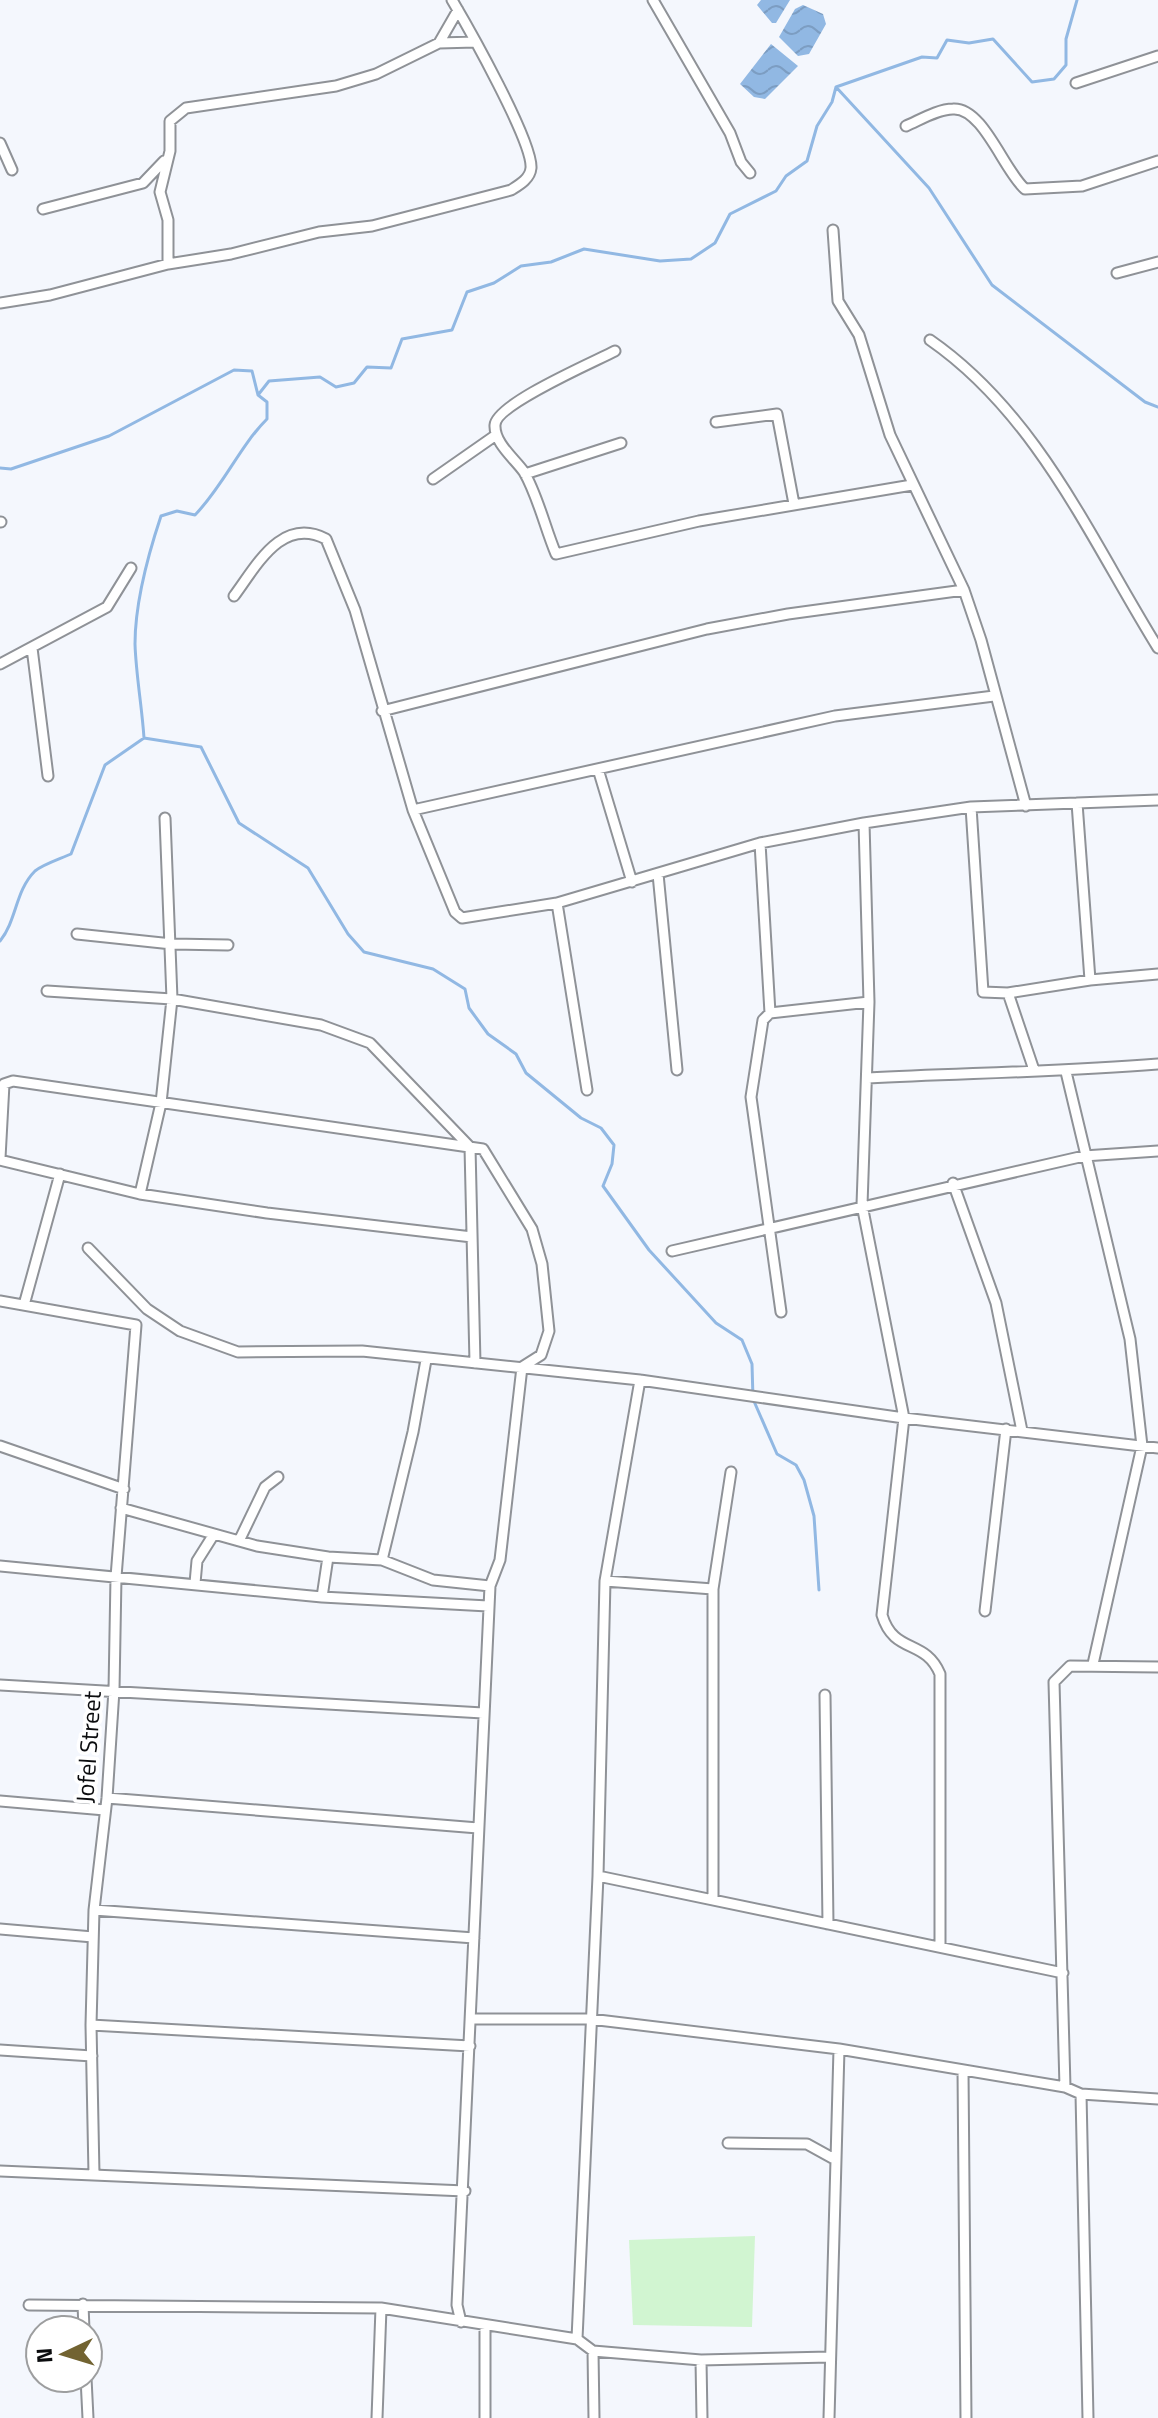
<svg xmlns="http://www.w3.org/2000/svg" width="1158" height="2418" font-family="'Titillium Web',sans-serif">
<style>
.garden{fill:#d1f5d1}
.water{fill:url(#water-waves)}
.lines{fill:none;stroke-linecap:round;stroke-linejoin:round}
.stream{stroke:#91b8e3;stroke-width:3}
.street-casing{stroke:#8f9297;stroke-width:13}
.street{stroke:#fff;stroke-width:9}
.labels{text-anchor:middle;stroke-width:7;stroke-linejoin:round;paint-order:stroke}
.street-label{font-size:24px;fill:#0b0c0e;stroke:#fff}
</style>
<defs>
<pattern id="water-waves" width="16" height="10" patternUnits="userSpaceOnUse" patternTransform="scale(2)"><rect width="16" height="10" fill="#91b8e3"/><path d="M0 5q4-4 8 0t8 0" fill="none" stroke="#7c9dc2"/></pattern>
</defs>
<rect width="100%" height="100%" fill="#f4f7fd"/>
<path class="garden" d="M755,2236L752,2327L633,2325L629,2240Z"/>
<path class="water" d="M761,0H790L776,23H772L757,5Z
M803,5L823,14L826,24L809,54L798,56L779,37L795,9Z
M771,44L798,66L765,99L754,97L740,84Z"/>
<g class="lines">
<path class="stream" d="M836,87L929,188L992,285L1145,402L1158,407
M258,395L269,381L320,377L336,387L354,383L367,367L391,368L402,339L452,330L467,292L494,283L521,266L551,262L584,249L660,261L691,259L715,243L730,214L776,191L786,176L807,161L817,126L832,102L836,87L922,57L937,58L947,40L969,43L993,39L1032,82L1054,79L1066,65V39L1077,0
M0,468L11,469L109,436L234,370L252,371L258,395L267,402V419C239,447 224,485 195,515L177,511L161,516C148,555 135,602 135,644C136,675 142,707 144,738
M0,941C17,920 15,891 35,871C44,864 60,859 71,854L105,765L144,738L201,747L239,823L308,868L348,934L364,952L433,969L465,989L469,1008L488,1034L516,1054L526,1073L581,1118L601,1128L614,1145L612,1164L603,1186L649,1250L716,1323L742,1340L752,1364L753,1399L777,1454L796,1465L804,1480L814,1516L819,1590"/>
<g class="street-casing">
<path id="street" d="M653,0L730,133L741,162L750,173
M439,43L458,10
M1076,83L1158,56
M906,126C920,120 938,109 953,109C983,107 1004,171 1025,189L1082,186L1158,161
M0,143L12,170
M43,209L143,183L164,161
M833,230L838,301L859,335L890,435L964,590L981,640L1026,806
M168,264V220L160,192L170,151V121L186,108L336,86L376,74L439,43L475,42
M1117,273L1158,262
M0,303L50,295L168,264L231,254L319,232L372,226L511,190C519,185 530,179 531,168C533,142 468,27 452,0
M930,340C1038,415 1091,540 1158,648
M615,351C594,362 496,404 495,425C494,443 515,459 524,472C538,496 545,528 556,554L699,521L912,485
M716,422L777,414L794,504
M525,474L621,443
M433,479L496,435
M0,522H1
M234,596C257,565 282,516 326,539L355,610L413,810L455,912L462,918L557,903L760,843L864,823L971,807L1158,800
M32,648L48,776
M0,664L107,607L131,568
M382,711L707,629L788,614L964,590
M598,769L632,882
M1077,803L1090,980
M971,807L983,992L1008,993L1090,980L1158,974
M413,810L835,716L994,696
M864,823L869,1002L862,1205L904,1418L882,1615C894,1655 925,1638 940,1674V1945
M760,843L770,1013
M658,874L677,1070
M557,903L587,1090
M77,934L172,944L228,945
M47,991L172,999L321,1025L370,1043L470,1147L475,1363
M1008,993L1034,1070
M1066,1072L1130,1339L1142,1446L1093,1664
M868,1078C965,1073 1061,1072 1158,1064
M0,1158L4,1084L13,1081L483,1149L532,1229L542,1264L549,1331L541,1355L522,1367L500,1560L490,1586L457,2305L461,2322
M0,1160L140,1194L267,1213L472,1237
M953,1183L996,1303L1022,1431
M140,1194L161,1103L172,999L165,818
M88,1248L147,1309L180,1331L238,1352L362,1351L640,1380L904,1418L1158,1448
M672,1251L1084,1156L1158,1151
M0,1301L136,1325L116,1577L114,1690L107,1798L94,1910L91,2025L94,2174
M24,1305L60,1174
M781,1312L751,1097L763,1020L770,1013L869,1002
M426,1360L413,1432L382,1560L433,1580L490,1586
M0,1446L124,1489
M121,1508L257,1546L328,1557
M239,1541L265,1487L278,1477
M0,1566L322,1597L488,1606
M605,1581L713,1589
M195,1583L197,1561L214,1534
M322,1597L328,1557L382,1560
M985,1611L1006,1429
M0,1685L483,1713
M825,1695L828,1924
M107,1798L478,1828
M0,1801L105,1810
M598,1876L1063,1973
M713,1900V1589L731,1472
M94,1910L474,1938
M0,1929L93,1937
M471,2019H590L839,2049L1065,2087L1081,2094L1158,2099
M91,2025L470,2046
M0,2050L92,2056
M963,2070L966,2418
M1065,2087L1054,1682L1070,1666L1158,1667
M1081,2094L1088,2418
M728,2143L807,2144L836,2160
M0,2171L465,2191
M83,2304L84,2330
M29,2305L381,2308L577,2339L593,2351L701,2360L830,2357
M577,2339L598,1876L605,1581L640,1380
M593,2351L594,2418
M701,2360L702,2418
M86,2378L88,2418
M377,2418L381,2308
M485,2418V2327
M829,2418L839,2049"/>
</g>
<use href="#street" class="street"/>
</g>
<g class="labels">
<g class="street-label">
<text transform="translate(89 1747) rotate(-86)" y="8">Jofel Street</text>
</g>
</g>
<g transform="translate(64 2354) rotate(266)"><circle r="38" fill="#ffffff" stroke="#9d9e9f" stroke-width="2"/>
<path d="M0-6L14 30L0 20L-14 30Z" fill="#726331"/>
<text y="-12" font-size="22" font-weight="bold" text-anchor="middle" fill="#0b0c0e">N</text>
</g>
</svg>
